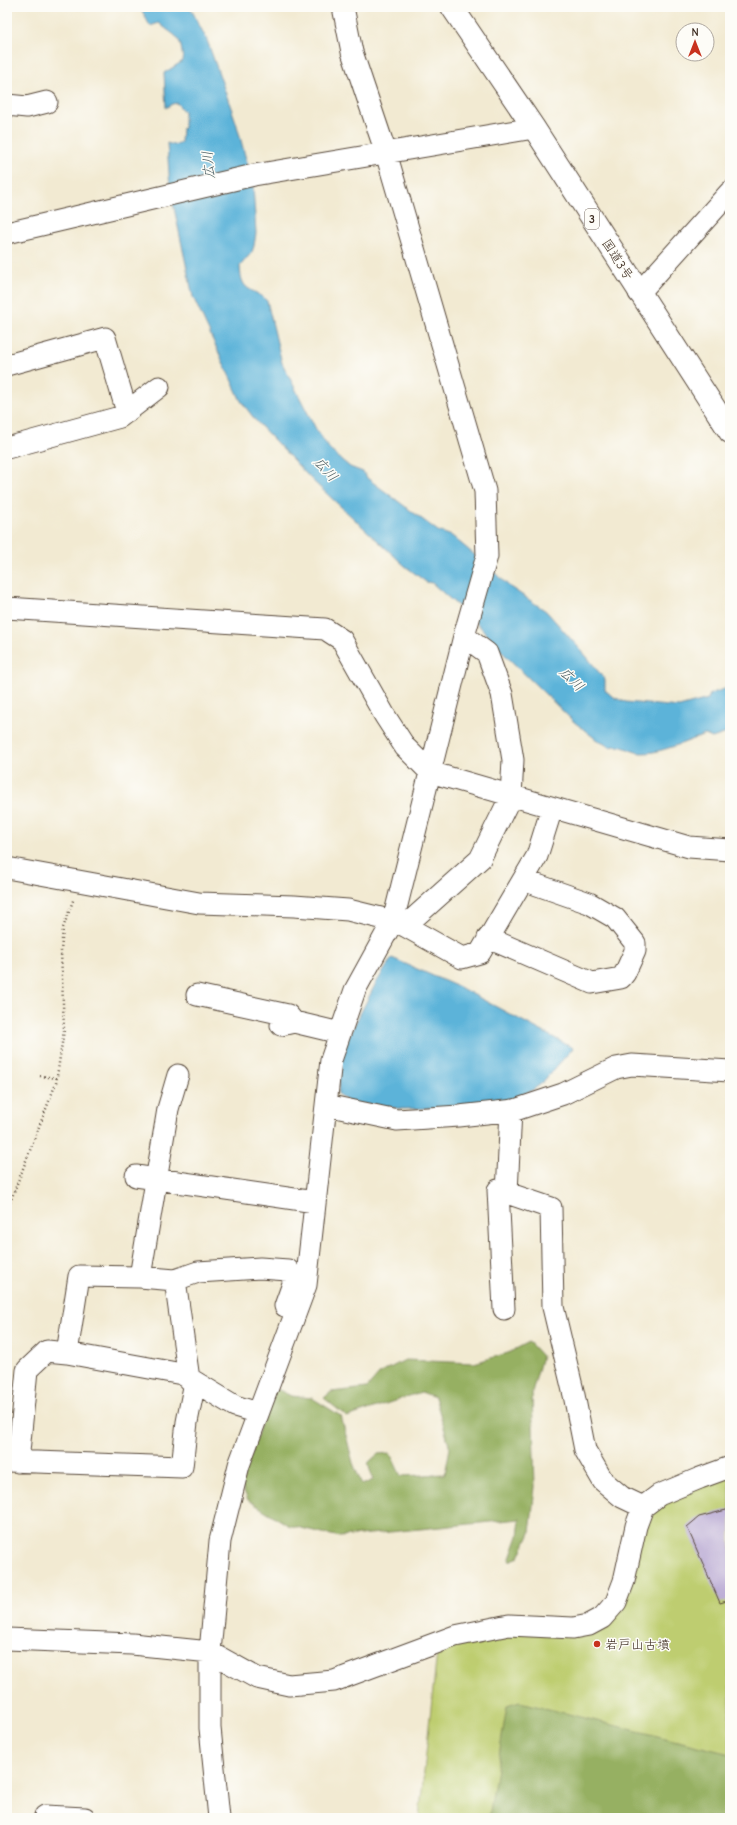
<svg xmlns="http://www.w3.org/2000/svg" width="737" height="1825" font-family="'Comic Neue','Klee One',sans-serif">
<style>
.green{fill:#becd70;stroke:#7c7c47}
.forest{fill:#96b062;stroke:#686d40}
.water{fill:#5cb3d9;stroke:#4c6e7c}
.building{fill:#b7a7d3}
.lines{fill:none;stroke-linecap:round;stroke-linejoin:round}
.minor-casing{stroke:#564739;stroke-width:23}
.highway-casing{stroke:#564739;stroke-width:24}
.path{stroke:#564739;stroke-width:2.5;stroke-dasharray:1 3;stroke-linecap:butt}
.minor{stroke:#fff;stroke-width:21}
.highway{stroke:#fff;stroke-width:22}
.poi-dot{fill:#c8321e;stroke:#fdfcf7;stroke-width:1.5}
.labels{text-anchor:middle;stroke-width:3;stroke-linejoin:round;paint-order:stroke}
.shield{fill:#fdfcf7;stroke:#75695f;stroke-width:1}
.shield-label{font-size:12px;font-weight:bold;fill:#3b2a1e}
.street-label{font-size:13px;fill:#3b2a1e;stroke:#fdfcf7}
.poi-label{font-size:13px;fill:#3b2a1e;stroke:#fdfcf7;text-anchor:start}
.water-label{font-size:14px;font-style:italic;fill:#475a5f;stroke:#fdfcf7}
</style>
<rect width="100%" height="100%" fill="#fdfcf7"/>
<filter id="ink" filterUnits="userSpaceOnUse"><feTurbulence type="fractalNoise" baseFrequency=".025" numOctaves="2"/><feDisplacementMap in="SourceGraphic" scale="8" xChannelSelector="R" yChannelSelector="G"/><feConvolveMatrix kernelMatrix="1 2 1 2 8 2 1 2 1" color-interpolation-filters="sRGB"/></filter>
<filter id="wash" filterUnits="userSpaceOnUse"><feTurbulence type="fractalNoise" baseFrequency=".012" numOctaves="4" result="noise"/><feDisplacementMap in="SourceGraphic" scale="16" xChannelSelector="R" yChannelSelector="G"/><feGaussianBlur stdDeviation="0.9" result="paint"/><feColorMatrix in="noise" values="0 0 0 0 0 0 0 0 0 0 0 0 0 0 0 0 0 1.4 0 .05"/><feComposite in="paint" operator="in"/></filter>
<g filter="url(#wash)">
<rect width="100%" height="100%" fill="#f2ead2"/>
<path class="green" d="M730,1473V1818H419L437,1652L496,1633L599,1629L649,1513L660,1501Z"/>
<path class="forest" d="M529,1342L542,1356L532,1393L535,1487L530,1533L519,1557L509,1561L518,1536L520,1519L340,1537L288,1525L248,1500L241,1485L273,1387L291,1396L312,1398L341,1416L353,1463L362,1485L373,1480L368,1463L378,1454L390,1453L401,1476L445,1474L450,1448L435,1397L421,1392L347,1417L324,1398L331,1392L367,1388L380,1373L405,1360L474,1363L508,1353Z
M520,1702L730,1754V1818H489L507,1706Z"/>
<path class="water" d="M140,7H190L207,40L236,122L253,185L256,233L254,246L252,252L240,266C241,294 252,286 267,301L282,363L316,429L331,451L350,467L363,472L367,478L438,531L452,536L482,561L510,587L546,611L587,657L605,680V690L613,697L626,702L679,707L708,699L710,694L730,687V732L712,738L705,735C687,741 659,754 641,753C630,752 621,743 610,747L597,740L573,721L504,654L476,622L432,583L426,582L405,566L313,481L256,421L241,401L193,297L170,189L167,143L174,145L181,142L182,129L184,128V112L177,103L172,104L166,108L164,73L183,61C180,32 178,40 159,23L150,26Z
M392,958L463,989L573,1048L541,1084L531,1091L504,1102L474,1107L403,1109L348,1102L338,1094L341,1051L376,983Z"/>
<g id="blocks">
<path class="building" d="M730,1509V1600L720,1603L687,1527L699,1517Z"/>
</g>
</g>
<g filter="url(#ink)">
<use href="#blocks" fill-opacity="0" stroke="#564739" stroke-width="1"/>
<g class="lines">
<g class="minor-casing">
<path id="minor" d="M7,105L27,107L47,102
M7,233L254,175L534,128
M639,293L730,192
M7,365L105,338L127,412
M7,448L120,417L159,387
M7,608L325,629L342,640L385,716L405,747L430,772L689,847L730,850
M7,868L199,903L294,906L348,910L393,921L405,926L462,958L480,953L537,856L552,808
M405,926L480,859L511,796L513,760L502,694L487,653L464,636
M488,938L592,983L621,978L625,973L635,951V943L615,918L589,903L523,880
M197,995L288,1015L294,1022
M281,1025L294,1022L340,1033
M326,1105L397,1120L459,1116L515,1110L563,1094L616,1068L632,1065L730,1071
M136,1176L315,1202
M507,1193L511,1110
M140,1277L168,1109L178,1075
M175,1280L189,1379
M504,1309L498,1190L551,1208L553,1307L574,1395L585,1450L603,1481L622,1497L643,1507
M67,1353L79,1276L140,1277L175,1280L198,1272L260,1268L288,1270L294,1281L285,1306
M7,1461L182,1467L187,1422L195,1382
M18,1462L27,1370L47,1351L67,1353L182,1374L235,1406L258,1413
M7,1639L132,1644L210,1652L257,1678L289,1685L334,1681L455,1636L509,1625L573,1628L589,1625L602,1618L616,1602L624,1581L636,1526L643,1507L659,1495L700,1478L730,1467
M45,1818V1816L85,1818
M219,1818L210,1728V1652L220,1541L239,1465L306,1285L331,1060L355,990L393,921L464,636L487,556L485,491L386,153L352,52L343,7"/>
</g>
<g class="highway-casing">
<path id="highway" d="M452,7L534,128L730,432"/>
</g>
<path class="path" d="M40,1076L57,1078
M7,1210L56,1083L64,1030L61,951L63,928L74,898"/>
<use href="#minor" class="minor"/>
<use href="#highway" class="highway"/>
</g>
</g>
<circle class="poi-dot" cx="597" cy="1644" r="4"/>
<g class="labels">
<rect class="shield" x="585" y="209" width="14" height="20" rx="3"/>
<g class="shield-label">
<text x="592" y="223">3</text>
</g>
<g class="street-label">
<text transform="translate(618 259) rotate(57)" y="5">国道3号</text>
</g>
<g class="poi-label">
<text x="605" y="1649">岩戸山古墳</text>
</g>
<g class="water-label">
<text transform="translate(208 165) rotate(-95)" y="5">広川</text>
<text transform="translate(326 469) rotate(48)" y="5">広川</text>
<text transform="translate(572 679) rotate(44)" y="5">広川</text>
</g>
</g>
<rect width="737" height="1825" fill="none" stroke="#fdfcf7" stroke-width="24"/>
<g transform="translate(695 42)"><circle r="19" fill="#fdfcf7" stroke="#afa8a0"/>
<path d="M0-3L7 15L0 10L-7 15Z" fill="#c8321e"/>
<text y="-6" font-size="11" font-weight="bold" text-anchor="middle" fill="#3b2a1e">N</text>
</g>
</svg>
